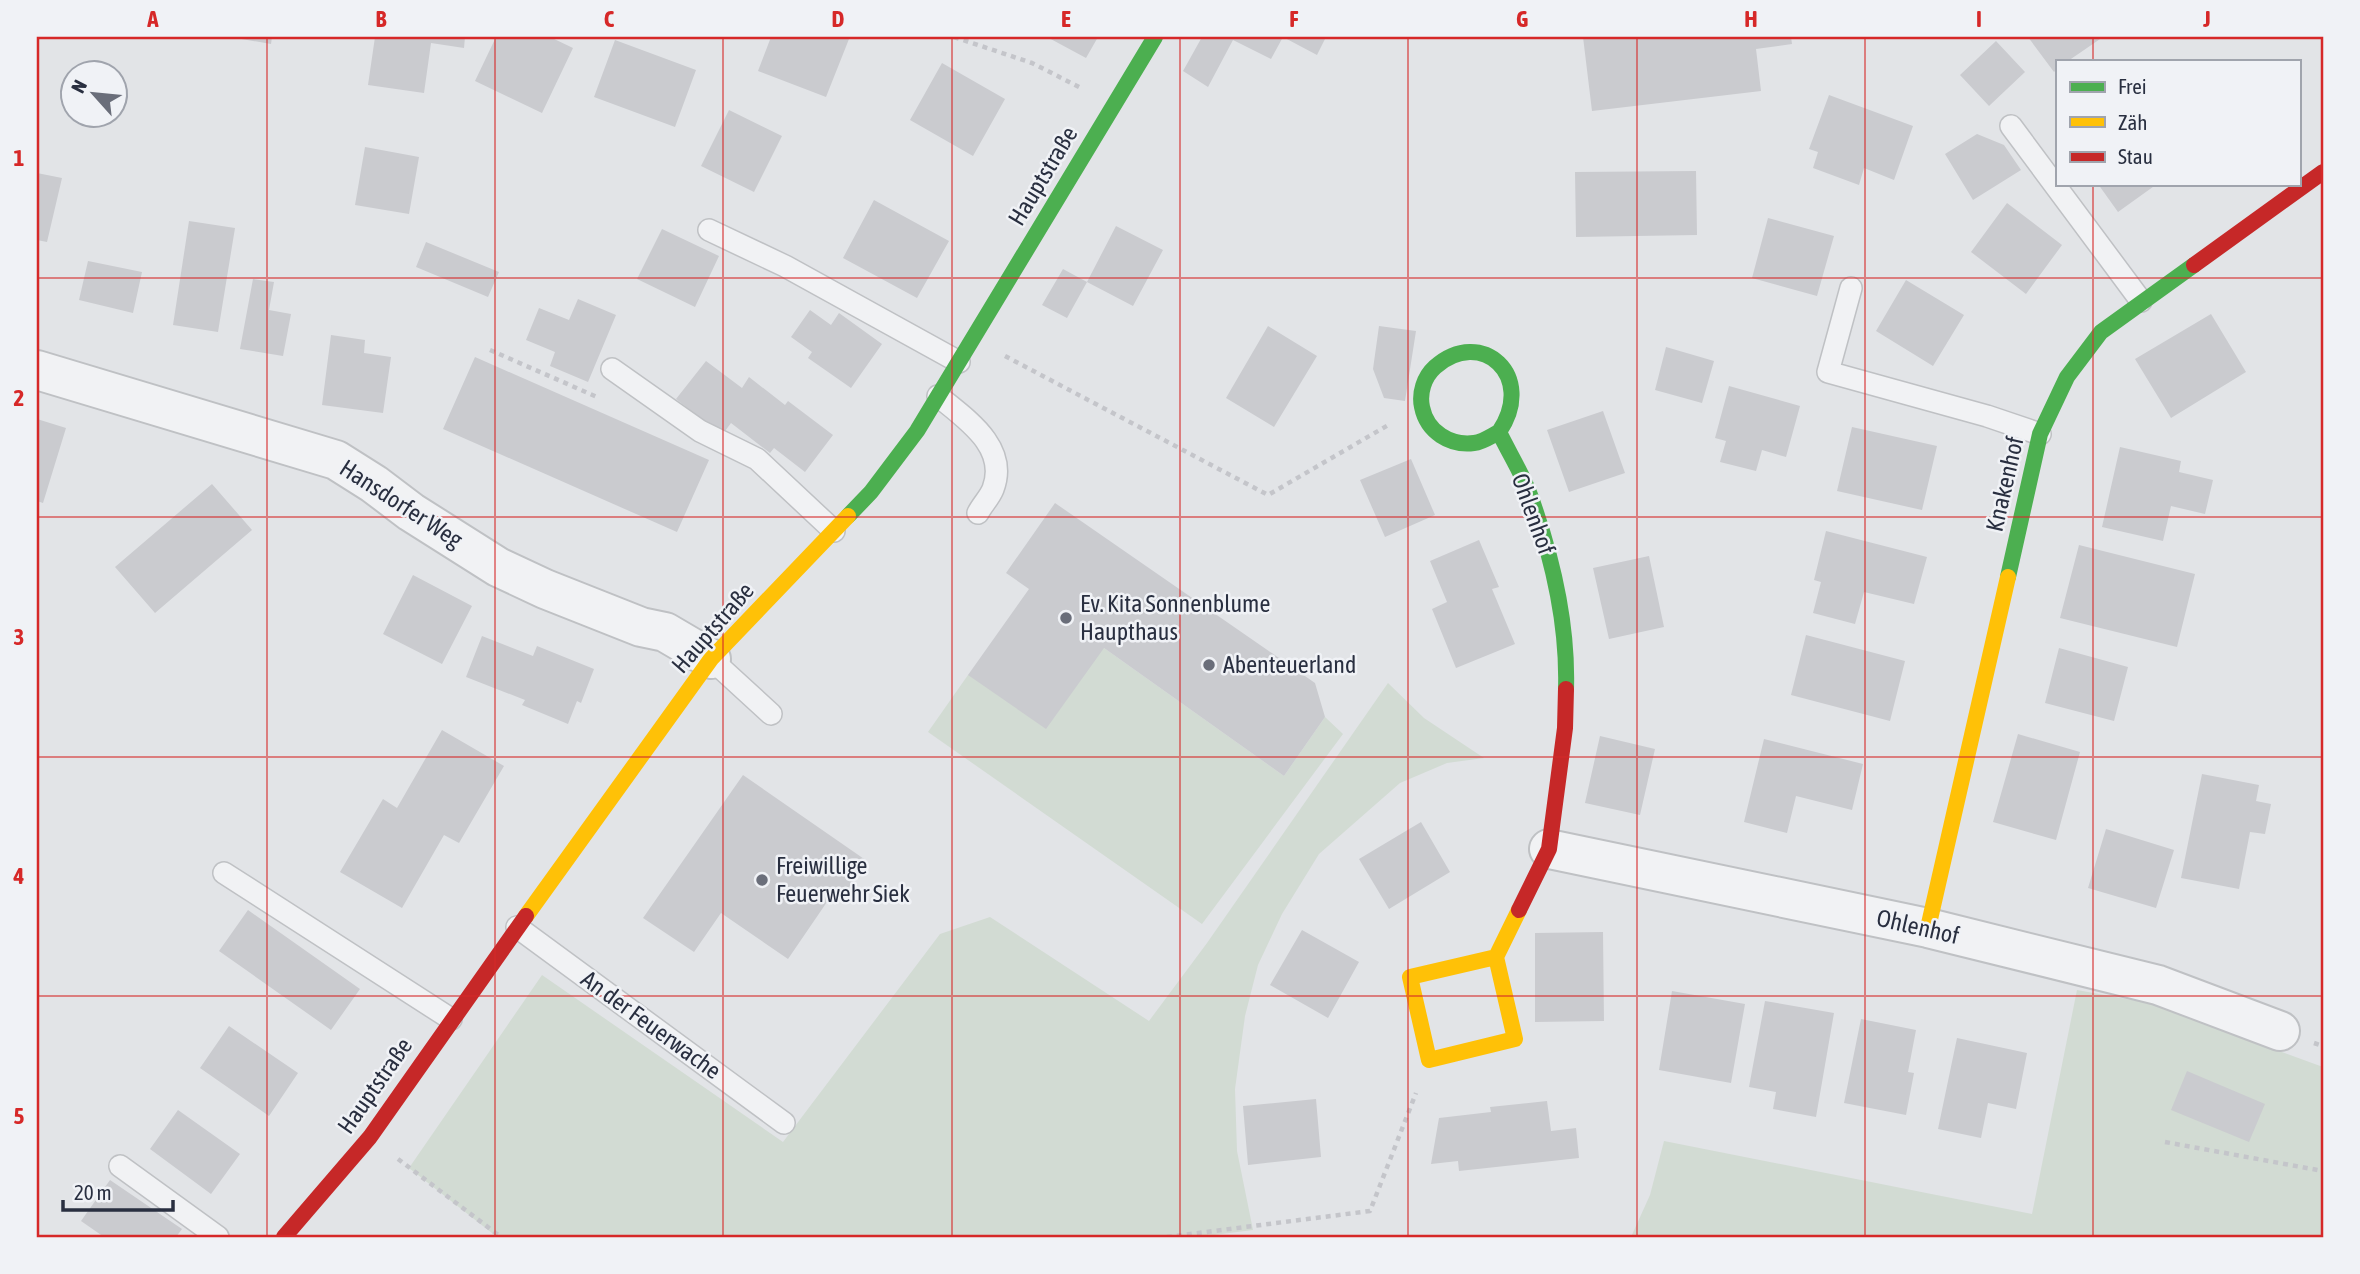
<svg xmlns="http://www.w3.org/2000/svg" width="2360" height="1274" font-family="'Asap Condensed',sans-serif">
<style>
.green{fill:#d2dbd3}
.building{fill:#cacbcf}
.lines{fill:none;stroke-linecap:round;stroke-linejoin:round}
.lane-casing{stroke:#bfc1c4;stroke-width:24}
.street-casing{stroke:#bfc1c4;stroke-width:42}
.path{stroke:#c4c5ca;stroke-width:4.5;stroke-dasharray:5 5;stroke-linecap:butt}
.lane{stroke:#f1f2f4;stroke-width:21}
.street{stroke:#f1f2f4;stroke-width:38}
.fast{stroke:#4caf50;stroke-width:16}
.slow{stroke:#ffc107;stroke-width:16}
.jam{stroke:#c62828;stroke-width:16}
.grid{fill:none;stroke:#d62828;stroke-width:2;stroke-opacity:0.55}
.poi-dot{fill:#6a6e7a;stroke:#f0f2f6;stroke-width:2.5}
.labels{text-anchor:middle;stroke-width:5;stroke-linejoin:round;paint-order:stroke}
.street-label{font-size:24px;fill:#292f40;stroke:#f0f2f6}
.poi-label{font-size:24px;fill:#292f40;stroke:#f0f2f6;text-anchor:start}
.neatline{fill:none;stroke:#d62828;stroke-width:2.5}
.grid-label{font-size:23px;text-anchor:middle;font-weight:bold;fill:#d62828}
</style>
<rect width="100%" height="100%" fill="#e2e4e7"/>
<path class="green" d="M1104,648L1284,776L1325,717L1343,734L1202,924L928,732L968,675Z
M1388,683L1424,718L1484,758L1447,763L1400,783L1319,854L1282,914L1258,965L1245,1016L1235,1089L1237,1151L1253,1230L1198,1237H497L409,1168L542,975L783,1142L940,934L990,917L1149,1021L1207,943Z
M2077,990L2148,1003L2323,1067V1237H1631L1650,1195L1664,1141L2032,1214Z"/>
<path class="building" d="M230,37H272L271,44Z
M375,37H465L464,48L431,43L424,93L368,85Z
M496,37H550L573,48L542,113L475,81Z
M771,37H844L849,39L826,97L758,71Z
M1047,37H1098L1086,58Z
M1202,37H1326L1317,55L1283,37L1271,59L1233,40L1208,87L1183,71Z
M1583,37H1791L1792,44L1756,49L1761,91L1592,111Z
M2028,37H2103L2068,61H2057V69L2054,72Z
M615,40L696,70L675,127L594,97Z
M1996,41L2025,72L1989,106L1960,75Z
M942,63L1005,99L973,156L910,120Z
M1829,95L1913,126L1894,180L1864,168L1859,185L1813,168L1818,152L1809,149Z
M729,110L782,136L754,192L701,166Z
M1977,134L2004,145L2021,170L1973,200L1945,154Z
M365,147L419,157L409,214L355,205Z
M1696,171L1697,235L1576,237L1575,172Z
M37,173L62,178L47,242L37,240Z
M2098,184H2157L2118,212Z
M874,200L949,241L917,298L843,258Z
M2007,203L2062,245L2026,294L1971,252Z
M1768,218L1834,236L1817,296L1752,278Z
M189,221L235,228L218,332L173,325Z
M1116,226L1163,250L1133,306L1087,282Z
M662,229L719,256L695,307L637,279Z
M426,242L499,272L488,297L416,267Z
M88,261L142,272L133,313L79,300Z
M1063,269L1087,282L1067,318L1042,305Z
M253,279L274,282L269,310L291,314L283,356L240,349Z
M1906,280L1964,315L1933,366L1876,331Z
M578,299L616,315L588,382L550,366L555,352L526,340L539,308L569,320Z
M810,310L831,325L839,313L882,344L851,388L808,358L812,352L791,337Z
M2211,314L2246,372L2171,418L2135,359Z
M1268,326L1317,356L1274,427L1226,398Z
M1379,326L1416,331L1405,401L1384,398L1373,369Z
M331,335L365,340L364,353L391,357L383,413L322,405Z
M1666,347L1714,361L1702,403L1655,390Z
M475,357L709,460L677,532L443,429Z
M706,361L742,388L749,377L785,405L788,401L833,435L805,472L774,448L770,453L731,423L722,435L676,399Z
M1729,386L1800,406L1786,457L1762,450L1756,471L1720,462L1726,441L1715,438Z
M1603,411L1625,473L1569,492L1547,430Z
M37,419L66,428L43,503L37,501Z
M1852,427L1937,446L1922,510L1837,491Z
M2120,447L2181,461L2179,472L2213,480L2205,514L2171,506L2163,541L2102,527Z
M1411,459L1435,515L1385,537L1360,480Z
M212,484L252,530L155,613L115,567Z
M1055,503L1315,683L1325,717L1284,776L1104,648L1046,729L968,675L1029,589L1006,573Z
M1826,531L1927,557L1914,604L1864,592L1855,624L1813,613L1821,582L1814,580Z
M1479,540L1499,587L1492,589L1515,644L1456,668L1432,609L1447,602L1430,561Z
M2079,545L2195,574L2177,647L2060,618Z
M1649,556L1664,627L1609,639L1593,568Z
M413,575L472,606L442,664L383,634Z
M1806,635L1905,661L1890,721L1791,695Z
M482,636L533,656L537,646L594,669L581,703L577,701L568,724L522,705L525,700L466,677Z
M2059,648L2128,667L2114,721L2045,703Z
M442,730L504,766L459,843L444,835L402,908L340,872L383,799L397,808Z
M2018,734L2080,752L2056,840L1993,822Z
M1600,736L1655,749L1640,815L1585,803Z
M1764,739L1863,764L1852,810L1796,796L1787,833L1744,822Z
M2202,774L2259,785L2256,801L2271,804L2265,834L2250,832L2239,889L2181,878Z
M743,775L867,861L837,905L829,899L788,959L721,913L694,952L643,918Z
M1421,822L1450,872L1389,909L1359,859Z
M2106,829L2174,850L2156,908L2088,888Z
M248,910L360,989L331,1030L219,951Z
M1302,930L1359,962L1328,1018L1270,985Z
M1603,932L1604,1021L1535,1022V933Z
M1672,991L1745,1004L1731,1083L1659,1070Z
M1765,1001L1834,1013L1816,1117L1773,1109L1776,1092L1749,1087Z
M1861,1019L1916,1030L1908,1072L1914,1073L1906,1115L1844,1103Z
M229,1026L298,1073L269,1116L200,1068Z
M1957,1038L2027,1053L2016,1109L1988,1103L1981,1138L1938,1129Z
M2187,1071L2265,1104L2249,1142L2171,1110Z
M1316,1099L1321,1157L1248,1165L1243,1106Z
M1547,1101L1551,1131L1576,1128L1579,1158L1459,1171L1458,1161L1431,1164L1439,1118L1491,1112L1490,1107Z
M178,1110L240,1154L211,1194L150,1149Z
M110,1180L182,1229L176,1237H104L81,1221Z"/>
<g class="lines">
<g class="lane-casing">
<path id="lane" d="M2011,126L2141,301
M709,230L785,266L959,362
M1851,288L1828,372L1987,416L2040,434
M612,369L700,431L757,459L834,531
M938,396C966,419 1009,447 993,489C990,497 982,505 978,513
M711,659L771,714
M224,873L451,1019
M517,927L784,1123
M120,1166L218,1237"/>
</g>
<g class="street-casing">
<path id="street" d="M37,370L336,460L374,484L411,512L498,567L545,589L641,627L665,632L711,659
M1549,849L1928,928L2158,985L2280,1031"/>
</g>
<path class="path" d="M954,37L1032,63L1083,89
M490,350L597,397
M1005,356L1268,495L1390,424
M2314,1043L2323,1046
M2165,1142L2323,1171
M398,1159L501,1237
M1167,1237L1370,1211L1416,1093"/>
<use href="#lane" class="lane"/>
<use href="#street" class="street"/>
<path class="fast" d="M1499,432C1491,436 1483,442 1474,443C1450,446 1427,432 1422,407C1419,393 1424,377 1435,367C1481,326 1537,376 1499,432C1509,453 1522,473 1530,495C1552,556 1568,623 1566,689
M848,516L871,492L917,431L1155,37
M2008,577L2040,434L2067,377L2101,332L2194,265"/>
<path class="slow" d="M526,916L711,659L848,516
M1928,928L2008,577
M1496,957L1515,1039L1429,1060L1410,977L1496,957L1519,910"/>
<path class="jam" d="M2194,265L2323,172
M1519,910L1549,849L1565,728L1566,689
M284,1237L370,1137L526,916"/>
</g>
<path class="grid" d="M267,37V1237M495,37V1237M723,37V1237M952,37V1237M1180,37V1237M1408,37V1237M1637,37V1237M1865,37V1237M2093,37V61M2093,184V1237M37,278H2323M37,517H2323M37,757H2323M37,996H2323"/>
<g class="poi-dot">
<circle cx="1066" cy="618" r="7"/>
<circle cx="1209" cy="665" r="7"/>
<circle cx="762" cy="880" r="7"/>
</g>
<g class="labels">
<g class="street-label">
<text transform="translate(1043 176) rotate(-59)" y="8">Hauptstraße</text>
<text transform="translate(2005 484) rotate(-77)" y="8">Knakenhof</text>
<text transform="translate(401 504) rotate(33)" y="8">Hansdorfer Weg</text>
<text transform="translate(1533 514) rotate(70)" y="8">Ohlenhof</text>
<text transform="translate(713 628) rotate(-49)" y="8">Hauptstraße</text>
<text transform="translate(1918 927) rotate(13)" y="8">Ohlenhof</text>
<text transform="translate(651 1025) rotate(36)" y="8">An der Feuerwache</text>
<text transform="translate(375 1086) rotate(-55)" y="8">Hauptstraße</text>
</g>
<g class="poi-label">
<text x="1080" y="612">Ev. Kita Sonnenblume<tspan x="1080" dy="28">Haupthaus</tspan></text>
<text x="1223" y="673">Abenteuerland</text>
<text x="776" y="874">Freiwillige<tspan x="776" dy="28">Feuerwehr Siek</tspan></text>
</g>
</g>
<rect width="2360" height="1274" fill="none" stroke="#f0f2f6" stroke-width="77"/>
<rect x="2056" y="60" width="245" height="126" fill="#f0f2f6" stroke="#a0a4ad" stroke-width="2"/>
<rect x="2070" y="82" width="35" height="10" fill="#4caf50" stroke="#a0a4ad" stroke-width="2"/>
<text x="2118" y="94" font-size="21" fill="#292f40">Frei</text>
<rect x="2070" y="117" width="35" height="10" fill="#ffc107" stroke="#a0a4ad" stroke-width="2"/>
<text x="2118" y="130" font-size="21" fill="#292f40">Zäh</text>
<rect x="2070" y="152" width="35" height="10" fill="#c62828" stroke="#a0a4ad" stroke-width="2"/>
<text x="2118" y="164" font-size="21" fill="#292f40">Stau</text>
<g transform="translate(94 94) rotate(297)"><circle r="33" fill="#f0f2f6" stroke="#a0a4ad" stroke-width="2"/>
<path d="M0-5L12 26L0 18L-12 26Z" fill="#6a6e7a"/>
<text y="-10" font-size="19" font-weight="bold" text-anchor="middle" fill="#292f40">N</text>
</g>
<path d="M63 1200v10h110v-10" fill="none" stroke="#292f40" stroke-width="3.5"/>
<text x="74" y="1200" font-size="21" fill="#292f40" stroke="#f0f2f6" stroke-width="5" paint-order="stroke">20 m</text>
<rect x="38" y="38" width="2284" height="1198" class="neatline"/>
<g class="grid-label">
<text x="153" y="27">A</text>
<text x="381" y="27">B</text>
<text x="609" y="27">C</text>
<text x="838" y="27">D</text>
<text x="1066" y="27">E</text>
<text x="1294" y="27">F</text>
<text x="1522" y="27">G</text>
<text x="1751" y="27">H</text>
<text x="1979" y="27">I</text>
<text x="2207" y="27">J</text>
<text x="19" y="166">1</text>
<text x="19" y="406">2</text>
<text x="19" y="645">3</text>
<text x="19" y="884">4</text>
<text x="19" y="1124">5</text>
</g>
</svg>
